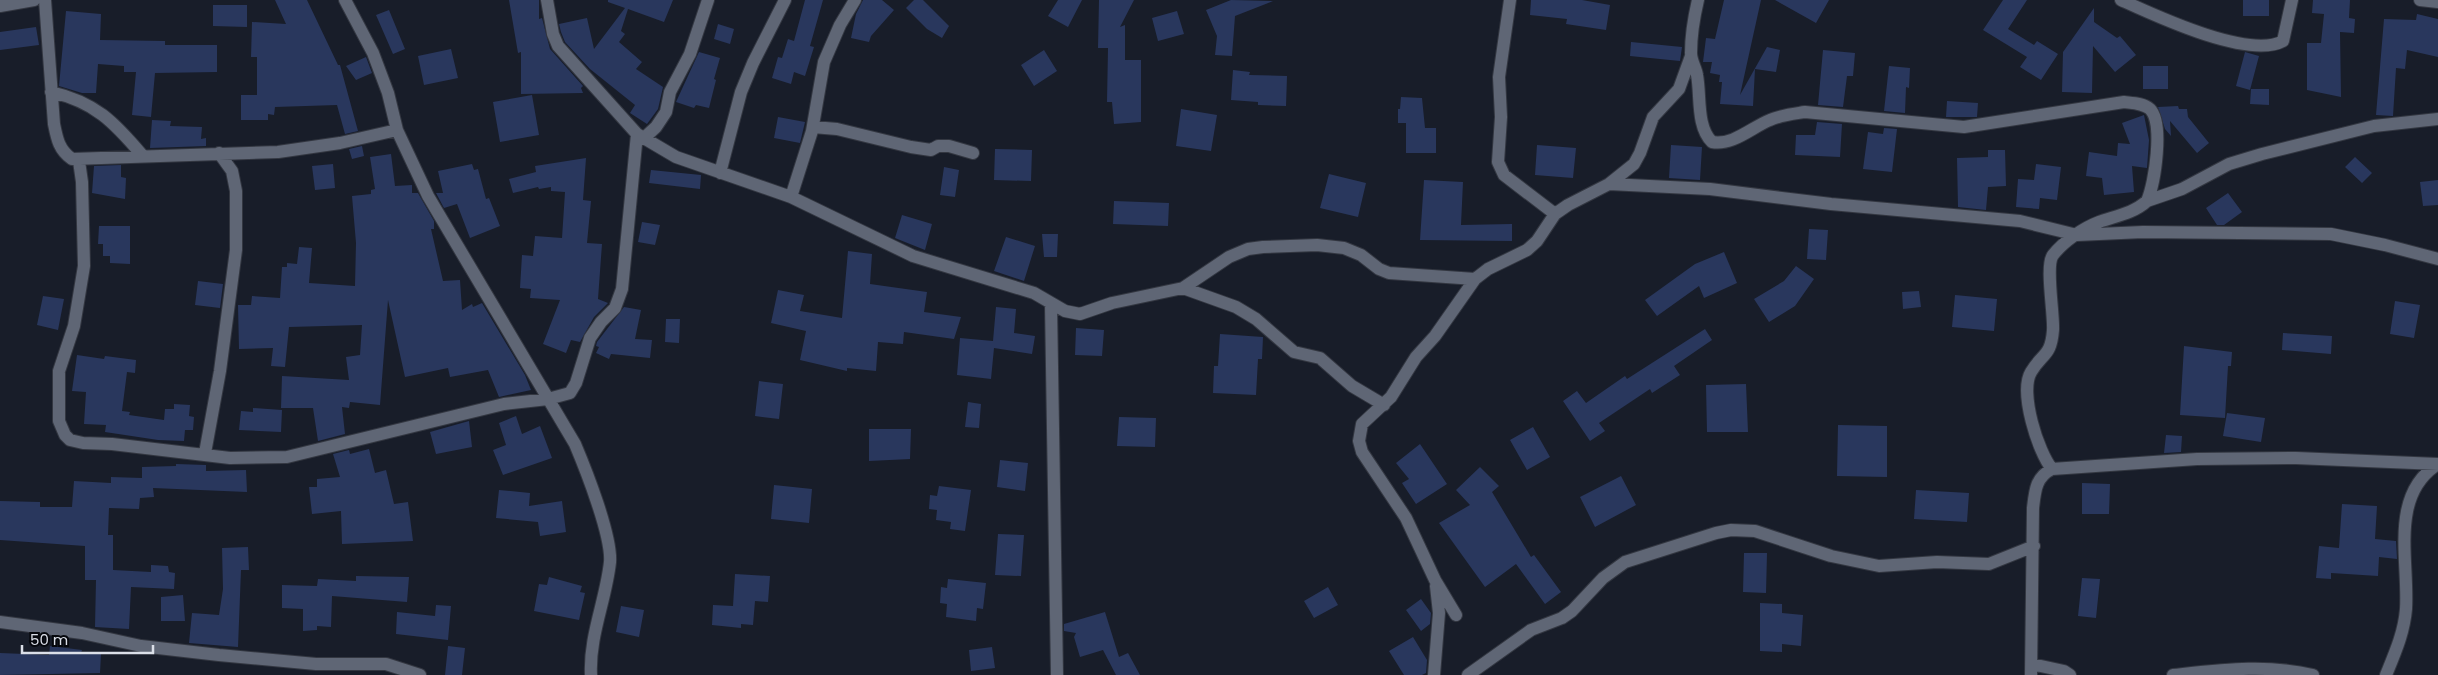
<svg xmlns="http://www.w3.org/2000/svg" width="2438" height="675" font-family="Poppins,sans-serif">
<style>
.building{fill:#29375d}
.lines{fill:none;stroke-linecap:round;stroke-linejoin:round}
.minor-casing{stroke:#333741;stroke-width:14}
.minor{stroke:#5f6675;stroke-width:12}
</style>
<rect width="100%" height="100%" fill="#181d29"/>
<path class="building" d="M275,0H307L338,65H340L358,131L345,134L337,105L275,107L274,115L268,114V120H241V95H257V57H251L252,22L286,24Z
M509,0H539V19L542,18L550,49L583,86L581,88L583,93L521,94V52L518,53Z
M608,0H673L664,22L628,9L621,31L625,34L619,42L642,62L636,69L663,87L658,109L647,124L630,113L635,105L590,69L565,42L561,32L559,24L587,18L594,49L625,8L608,2Z
M805,0H823L810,46L814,47L805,76L794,72L791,84L772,78L778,57L782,58L788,39L794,41Z
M863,0H882L894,10L871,36L869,42L851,38L856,14Z
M914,0H923L949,26L942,38L927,29L906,8Z
M1058,0H1082L1068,27L1048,16Z
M1099,0H1134L1120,27L1125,25V60H1141V122L1114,124L1112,102H1107L1108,48H1098Z
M1231,0L1273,1L1235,16L1232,56L1215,55L1217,36L1206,10Z
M1531,0H1582L1610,5L1606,30L1566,24L1567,19L1530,15Z
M1724,0H1761L1740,95L1767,47L1780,50L1776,72L1755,69L1753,106L1720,104L1722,82H1719L1720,75L1710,73L1712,62H1703L1706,38L1715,39Z
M1775,0H1829L1816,23Z
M2003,0H2027L2008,29L2034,45L2037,41L2058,54L2041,80L2020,67L2027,57L1983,30Z
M2243,0H2269V16H2243Z
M2313,0H2350L2349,18L2355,19L2354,33L2340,32L2341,97L2307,90V43H2321L2324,14L2312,13Z
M213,5H247V27L213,26Z
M2094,8V22L2117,38L2120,36L2136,55L2115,72L2093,46L2092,93L2062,92L2063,52Z
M389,10L405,49L393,54L376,15Z
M66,11L101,14L100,40L165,41V45H217V72L155,73L151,117L132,115L136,72H124V66L98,64L96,93H82L59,86Z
M1177,11L1184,34L1158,41L1152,18Z
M2417,14L2438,19V57L2407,50L2405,69L2396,68L2393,116L2376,115L2384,19L2416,20Z
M718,24L734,29L730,44L714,39Z
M36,27L39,45L0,50V32Z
M1631,42L1682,47L1680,61L1630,56Z
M451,49L458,78L424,85L418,56Z
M1044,50L1057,71L1034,86L1021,65Z
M1823,50L1855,53L1853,76H1847L1843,107L1818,105Z
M699,52L720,58L714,79L716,80L709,108L696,105L694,108L676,102Z
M2245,52L2259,56L2250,90L2236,86Z
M366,57L372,73L356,80L346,66Z
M1889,66L1910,68L1909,88L1906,87L1905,113L1884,111Z
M2143,66H2168V89H2143Z
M1233,70L1250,72L1249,75L1287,76L1286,106L1258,105V102L1231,100Z
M2251,89H2269V105L2250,104Z
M532,95L539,135L500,142L493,102Z
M1401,97L1422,98L1425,128H1436V153H1406V123H1398V109H1400Z
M1947,101L1978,103L1977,117H1946Z
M2178,106L2179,109H2187L2188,117L2209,143L2197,153L2170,121L2171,136L2165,129L2158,107Z
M1181,109L1217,115L1211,151L1176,146Z
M2144,115L2149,140L2147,168L2132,166L2134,192L2104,195L2102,178L2086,176L2089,152L2117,156L2118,143L2130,144L2122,123Z
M778,117L805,122L800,143L774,138Z
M152,120L171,121L170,126L202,127L201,139L206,138V146L150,148Z
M1817,122L1842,124L1840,157L1795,155L1796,135H1815Z
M1884,128L1897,129L1892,172L1863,169L1868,132L1883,134Z
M1537,145L1576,148L1573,178L1535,175Z
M1671,145L1702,147L1700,180L1669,178Z
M362,146L364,156L352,159L349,149Z
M995,149L1032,150L1031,181L994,180Z
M1988,150H2005L2006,186L1988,187L1986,210L1958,207L1957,158L1988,157Z
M391,154L395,186L412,185V193H418L434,221V229H431L443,281L460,280L462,310L472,304L473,307L482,303L525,375L531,390L499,397L488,370L450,377L448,368L405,377L388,300L380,405L350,402L349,408L342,407L345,434L318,441L313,408H281L282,376L349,380L346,357L360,355L362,325L289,327L285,367L271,366L273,348L239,349L238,305H251L252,296L280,298L282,267H287V263L297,264L299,247L312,248L309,283L355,286L356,243L352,196L371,194V190L375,189L370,157Z
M2355,157L2372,173L2362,183L2345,167Z
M586,158L583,200L591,201L587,243L602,244L598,299L608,303L594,317L580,342L571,340L566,353L543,344L560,300L530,298L531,289L520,288L522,255L533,256L535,236L562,238L565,192L551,191V187L539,189L538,187L513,193L509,179L536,172L535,166Z
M333,164L335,188L315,190L312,166Z
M472,164L474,170L478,169L486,199L489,198L500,226L470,238L457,204L444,208L436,193H443L438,171Z
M2036,164L2061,167L2057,200L2040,198L2039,209L2016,207L2018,179L2034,180Z
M121,165V177L126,178L125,199L92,193L94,166Z
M944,167L959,170L955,197L940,195Z
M651,170L701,175L700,189L649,183Z
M1329,174L1366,183L1358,217L1320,208Z
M1424,180L1463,182L1461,225L1512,224V241L1420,240Z
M2438,180V205L2423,206L2420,182Z
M2228,193L2242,212L2224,225H2217L2206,208Z
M1114,201L1169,203L1168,226L1113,224Z
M902,215L932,224L925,250L895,238Z
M642,222L660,225L655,245L638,242Z
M99,226H130V264L110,263V256H103V244H98Z
M1809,229L1828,230L1826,260L1807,259Z
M1042,234H1058L1057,257H1044Z
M1006,237L1035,246L1024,281L994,271Z
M848,251L872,254L870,284L927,292L924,312L961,317L954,339L904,332L903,344L878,342L876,371L847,368V371L800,360L806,331L771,323L778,290L804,295L800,311L842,318Z
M1724,252L1737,283L1704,298L1699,286L1657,316L1645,300L1695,264Z
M1796,266L1814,279L1795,306L1769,322L1754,299L1784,281Z
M198,281L223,284L220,308L195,305Z
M1919,291L1921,307L1903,309L1902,292Z
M1955,295L1997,299L1994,331L1952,327Z
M43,296L64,299L58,330L37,325Z
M2395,301L2420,305L2414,338L2390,334Z
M624,307L641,310L635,339L652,340L650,358L611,354L609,359L596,353L599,347L596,346L597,342Z
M996,307L1016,309L1014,333L1035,336L1032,354L994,348L991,379L957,375L960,338L993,341Z
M666,319H680L679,343L665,342Z
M1076,328L1104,330L1102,356L1075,355Z
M1705,329L1712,340L1674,366L1680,375L1652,393L1650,389L1599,423L1605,431L1590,441L1563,401L1577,391L1586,403L1625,376L1627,379Z
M2283,333L2332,336L2331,354L2282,350Z
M1220,334L1263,337L1262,359H1258L1256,395L1213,393L1214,366H1218Z
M2184,346L2232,352L2231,366H2228L2225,418L2180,415Z
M77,355L104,359L105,356L136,360L135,373L127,372L122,411L130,412L129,415L164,420L165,409H174V404L190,405L189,416L194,417L193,430H185L184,441L158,440L105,432L106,425L84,424L86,392L72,391Z
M759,381L783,384L779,419L755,416Z
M1746,384L1748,432H1707L1706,385Z
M968,402L981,404L979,428L965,427Z
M253,408L282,410L281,432L239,430L241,411L253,412Z
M2227,413L2265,418L2261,442L2223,436Z
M516,416L522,434L540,426L552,458L503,475L493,450L506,445L499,423Z
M1119,417L1156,418L1155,447L1117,446Z
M469,421L472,447L436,454L430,432Z
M1838,425L1887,426V477L1837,476Z
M1533,427L1550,457L1527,470L1510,440Z
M869,429H911L910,459L869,461Z
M2166,435L2182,436L2181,452L2164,453Z
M1420,444L1447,484L1416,504L1402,483L1409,479L1396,463Z
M369,449L375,473L386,470L394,504L408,502L413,541L342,544L341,511L312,514L309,487H317V479L340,477L333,454L349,450L350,454Z
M1000,460L1028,463L1025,491L997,487Z
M176,464L206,465V471L246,470L247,492L153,488L154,497L140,498L139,509L109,508L108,535H113V570L151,572V565L168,566L169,572L175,573L174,589L131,587L129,629L95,627L96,580H85V546L0,540V501L40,502V507H72L74,481L111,483V477L142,478V467L176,466Z
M1480,467L1499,486L1492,492L1531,557L1534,555L1561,592L1545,604L1516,564L1485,587L1439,523L1470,505L1456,490Z
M1621,476L1636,505L1595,527L1580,497Z
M2082,483L2110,484L2109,514H2082Z
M774,485L812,489L809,523L771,519Z
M939,486L971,490L965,531L950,529L951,522L936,520L937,510L929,509L930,495L937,496Z
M499,490L530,493L529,506L562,501L566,532L540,536L538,522L496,518Z
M1916,490L1969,493L1967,522L1914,519Z
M2342,504L2377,506L2375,539L2396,541L2397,559L2379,557L2378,576L2331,573V579L2316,578L2319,546L2339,548Z
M998,534L1024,535L1021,576L995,575Z
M248,547L249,570H241L238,647L189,643L192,613L219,615L223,589L222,548Z
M1744,553H1767L1766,593L1743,592Z
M735,574L770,576L768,602L755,601L753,625L741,624V628L712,625L713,605L733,606Z
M356,576L409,577L407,602L332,596L331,627L317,626V630L303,631V609L282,608V585L317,586L318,579L356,581Z
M549,577L582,586L580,592L585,593L579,620L534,611L539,584L547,585Z
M2082,578L2100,579L2096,618L2078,616Z
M948,579L986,583L983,609L977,608L976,621L946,617L947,604L940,603L941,587L947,588Z
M1328,587L1338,605L1314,618L1304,601Z
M183,595L185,621H161V597Z
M1421,599L1431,613L1430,624L1421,631L1406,610Z
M1760,603L1782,604V613L1803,615L1801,646L1782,644V652L1760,651Z
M436,605L451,606L448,640L396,634L397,612L435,616Z
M621,606L644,610L639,637L616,632Z
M1105,612L1119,657L1128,653L1140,675H1116L1103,650L1080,657L1074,637L1076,633L1064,631V624Z
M1413,637L1427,660L1426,673L1422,675H1404L1389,651Z
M50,646L82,650L81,653L101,654L100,673L0,675V653L49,655Z
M448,646L465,648L462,675H445Z
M992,647L995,668L971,671L969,650Z"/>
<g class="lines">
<g class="minor-casing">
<path id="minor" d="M45,0L54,124C57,139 59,150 72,159L278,152L340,143L397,130
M345,0L373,53L388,93L397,130L428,196L575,444C586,470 612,536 610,562C606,600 589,636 591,675
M547,0L553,34L558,46L637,134L676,157L791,197L913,256L1034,293L1065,311L1080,314L1112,303L1183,288L1229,257L1248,249L1263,247L1317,245L1344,248L1361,255L1379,269L1389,273L1475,279
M1510,0L1499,77L1501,117L1498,162L1504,175L1555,214
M1698,0C1694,17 1691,35 1691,53C1691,61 1696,68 1697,75C1701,96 1696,126 1712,142C1733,146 1752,127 1770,120C1781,115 1792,114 1805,112L1964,127L2124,102C2132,103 2143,103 2150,109C2164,123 2155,183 2147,201C2134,213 2116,216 2099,222C2083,228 2063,242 2053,255C2045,265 2054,313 2053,330C2051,357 2042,353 2031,372C2019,392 2038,452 2052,469
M2121,0C2154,15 2249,60 2283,41L2292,0
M2420,0L2438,2
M0,6L34,0
M51,92C95,102 114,122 142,155
M813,127L837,129L911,147L931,150L938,146H949L973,153
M643,139L656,127L666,112L670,92L690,54L708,0
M79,161L82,182L84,266L74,326L59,371V421L65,435L70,440L83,443L112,444L230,458L287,457L504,404L548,399L570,393L576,383L590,338L601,322L615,308L622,289L637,134
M720,173L741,92L753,63L785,0
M1609,184L1710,189L1831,204L2020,221L2077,235L2143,232L2331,234L2385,245L2438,259
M791,197L812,131L824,62L840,25L855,0
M2147,201L2182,189L2229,164L2262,154L2374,126L2438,119
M1183,288L1236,307L1256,319L1294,352L1320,358L1352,386L1384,405
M1051,305L1057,675
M205,453L220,371L236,250V191L232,171L219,153
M1456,615L1435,580L1406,518L1362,452L1359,441L1362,424L1391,397L1416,357L1435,336L1475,279L1488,269L1527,250L1537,241L1555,214L1568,205L1609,184L1634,164L1640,153L1653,117L1679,89L1691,56
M0,622L82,633L141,646L219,655L316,664H386L420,675
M2032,664L2064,671L2070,675
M1434,675L1439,613L1436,586
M1468,675L1531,630L1562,618L1572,611L1603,578L1625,562L1716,533L1731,530L1755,531L1831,556L1879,566L1937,562L1989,564L2034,546
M2031,675L2033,508C2035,490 2036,477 2052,469L2197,459L2296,458L2438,464
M2173,675C2221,670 2266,664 2313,675
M2386,675C2395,653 2404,633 2406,609C2409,560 2389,495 2438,464"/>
</g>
<use href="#minor" class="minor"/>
</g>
<path d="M22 645v8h131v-8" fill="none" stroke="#dbdfe8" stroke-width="2.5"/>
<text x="30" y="645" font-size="15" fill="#dbdfe8" stroke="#06080d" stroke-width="4" paint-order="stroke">50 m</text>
</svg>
